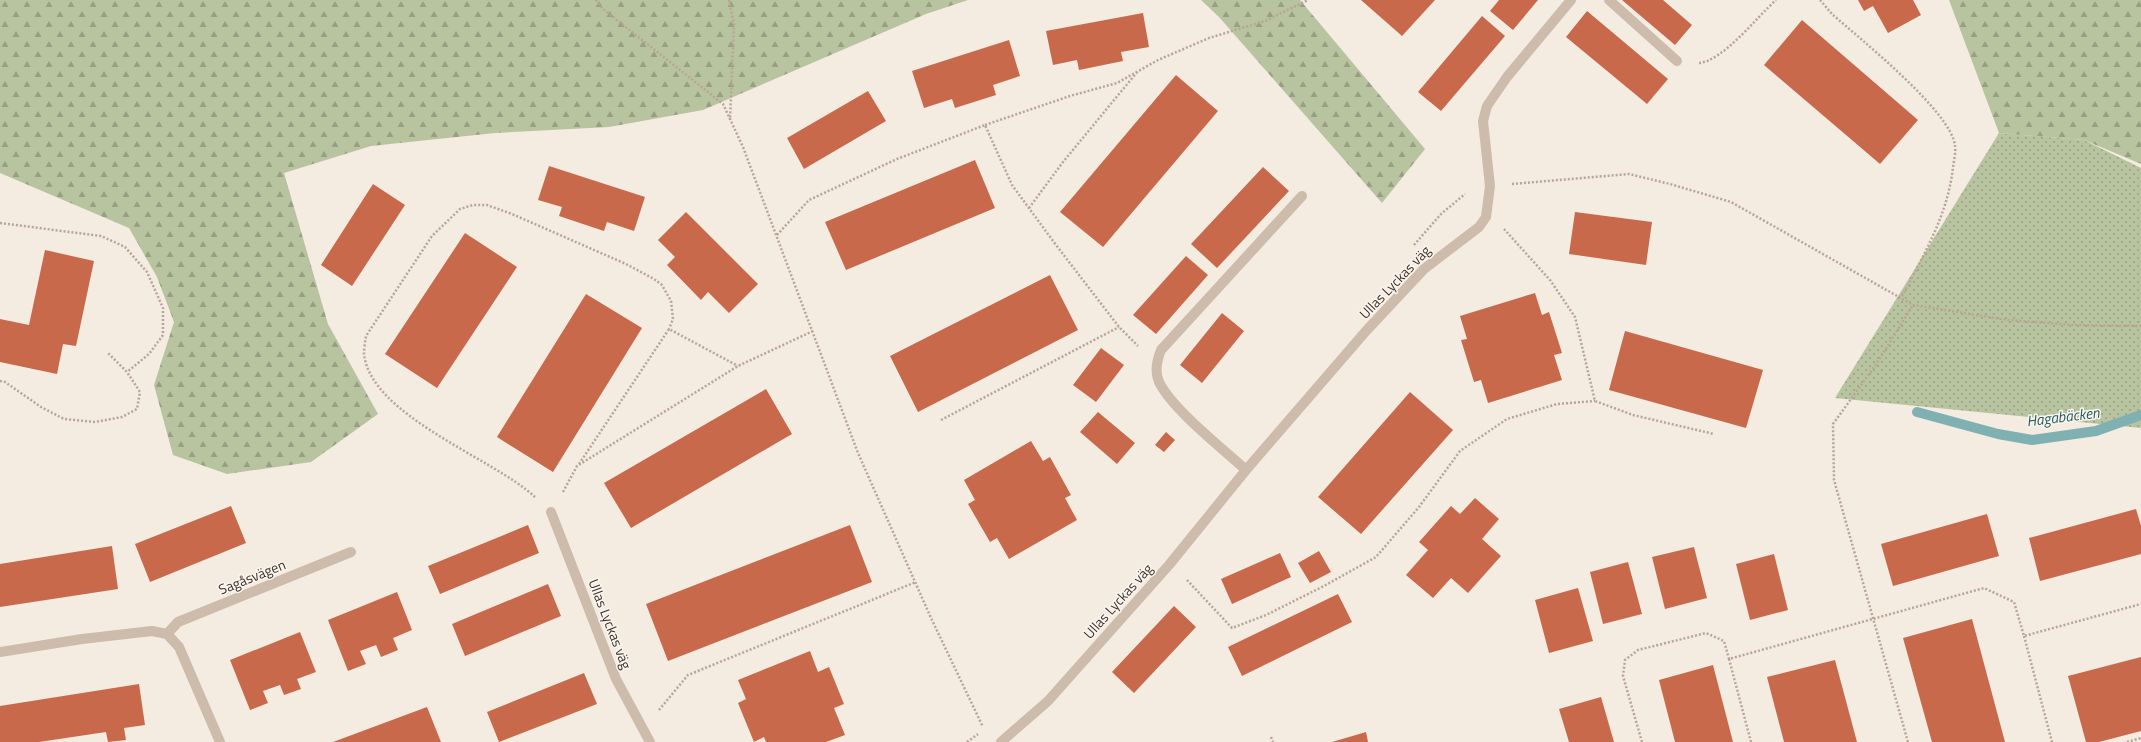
<svg xmlns="http://www.w3.org/2000/svg" width="2141" height="742" font-family="'Titillium Web',sans-serif">
<style>
.grass{fill:url(#grass-dots)}
.forest{fill:url(#forest-firs)}
.lines{fill:none;stroke-linecap:round;stroke-linejoin:round}
.stream{stroke:#7fb0b2;stroke-width:10}
.building{fill:#c8694b}
.path{stroke:#b9a596;stroke-width:2.5;stroke-dasharray:2 2;stroke-linecap:butt}
.minor{stroke:#cdbbac;stroke-width:10}
.labels{text-anchor:middle;stroke-width:3;stroke-linejoin:round;paint-order:stroke}
.street-label{font-size:14px;fill:#3b302b;stroke:#fbf5ee}
.water-label{font-size:15px;font-style:italic;fill:#1f5a5e;stroke:#fbf5ee}
</style>
<defs>
<pattern id="grass-dots" width="8" height="8" patternUnits="userSpaceOnUse"><rect width="8" height="8" fill="#b8c4a0"/><path d="M2 2h.1M6 6h.1" fill="none" stroke="#97a083" stroke-width="1.8" stroke-linecap="round"/></pattern>
<pattern id="forest-firs" width="22" height="20" patternUnits="userSpaceOnUse"><rect width="22" height="20" fill="#b8c4a0"/><path d="M5 1l3.5 6h-7zM16 11l3.5 6h-7z" fill="#97a083"/></pattern>
</defs>
<rect width="100%" height="100%" fill="#f4ebe1"/>
<path class="grass" d="M1999,133L2084,140L2141,168V428L1835,398Z"/>
<path class="forest" d="M0,0H968L926,14L703,110L609,127L495,133L371,146L284,173L328,324L378,414L311,462L227,474L173,455L154,385L174,322L157,277L129,228L0,173Z
M1201,0H1300L1425,149L1382,203L1219,17Z
M1949,0H2141V164L2084,140L1999,133Z"/>
<g class="lines">
<path class="stream" d="M1917,412L1998,434L2032,440L2096,431L2141,415"/>
</g>
<path class="building" d="M1361,0H1435L1402,36Z
M1499,0H1538L1513,30L1490,11Z
M1622,0H1663L1692,25L1675,45Z
M1858,0H1913L1921,15L1888,33L1873,6L1864,11Z
M1587,11L1668,79L1647,104L1566,37Z
M1143,13L1149,47L1121,52L1123,61L1079,70L1077,60L1053,65L1046,31Z
M1482,16L1505,36L1441,111L1418,92Z
M1802,20L1918,120L1880,164L1764,65Z
M1009,40L1020,76L993,85L996,95L955,108L952,99L924,108L912,71Z
M1176,75L1218,111L1103,247L1060,212Z
M868,91L886,121L804,169L787,138Z
M975,160L995,208L846,270L825,222Z
M549,166L645,197L634,231L607,222L604,231L559,216L562,207L538,200Z
M1263,167L1289,191L1217,268L1191,244Z
M373,184L405,205L352,286L321,265Z
M686,212L758,284L729,313L708,292L701,300L667,265L675,257L658,240Z
M1575,212L1652,222L1646,265L1569,254Z
M465,233L517,267L437,388L385,354Z
M45,250L94,261L76,346L63,344L57,374L0,362V319L29,325Z
M1186,256L1208,275L1156,334L1133,315Z
M1050,275L1078,330L918,412L890,356Z
M1535,293L1542,315L1549,312L1562,353L1554,355L1562,380L1488,403L1481,380L1474,382L1461,340L1467,339L1460,316Z
M586,294L642,328L553,472L497,437Z
M1222,313L1244,331L1202,383L1180,365Z
M1625,331L1763,370L1746,428L1609,390Z
M1101,348L1124,365L1096,402L1073,385Z
M766,389L792,434L631,528L604,483Z
M1410,392L1453,430L1361,534L1318,497Z
M1098,412L1135,443L1117,464L1080,432Z
M1166,432L1175,440L1164,452L1155,445Z
M1031,441L1043,461L1050,457L1071,495L1065,498L1077,520L1009,559L997,538L990,542L968,504L975,500L964,480Z
M1475,498L1499,519L1482,539L1501,556L1468,593L1451,578L1433,598L1406,575L1428,550L1419,542L1451,506L1460,514Z
M231,506L246,543L150,582L135,544Z
M2136,509L2141,526V554L2040,581L2029,538Z
M1987,514L1999,556L1893,586L1881,544Z
M528,525L539,553L440,594L428,566Z
M850,525L872,582L668,661L646,604Z
M112,546L118,589L0,607V564Z
M1694,547L1707,598L1665,609L1652,557Z
M1319,551L1331,572L1310,583L1298,563Z
M1280,553L1291,577L1232,604L1221,579Z
M1774,554L1788,610L1750,620L1736,564Z
M1628,562L1642,614L1603,624L1590,572Z
M548,584L561,616L465,656L452,624Z
M1578,588L1593,641L1549,653L1535,600Z
M397,592L412,630L393,638L398,650L381,657L376,645L360,651L366,664L348,671L328,620Z
M1338,594L1352,622L1242,676L1228,647Z
M1174,606L1196,627L1134,693L1112,672Z
M1972,619L2005,742H1932L1903,638Z
M300,632L316,672L297,679L301,689L284,695L280,685L263,691L268,703L250,710L230,660Z
M810,651L818,672L829,667L844,704L834,708L845,735L826,742H766L764,737L754,742L738,703L746,699L738,680Z
M2141,657V731L2099,742H2086L2068,676Z
M1835,660L1857,742H1784L1767,677Z
M1713,665L1733,742H1675L1659,680Z
M584,673L597,704L499,742L487,712Z
M139,684L145,725L124,728L126,740L108,742L106,732L39,742H0V706Z
M1601,697L1614,742H1569L1559,709Z
M427,707L441,742H333Z
M1366,732L1368,742H1332Z"/>
<g class="lines">
<path class="path" d="M596,0L603,9L723,104L743,147L858,453L931,618L983,727
M729,0L734,24L730,120
M1820,0L1832,14C1860,39 1952,112 1955,146C1956,152 1954,160 1953,167C1948,215 1923,256 1901,298
M1699,63C1723,61 1757,17 1776,0
M985,125L1070,96L1117,83L1158,60L1209,38L1265,21L1308,0
M1512,184L1629,174L1670,184L1731,202L1913,305L2008,320L2073,325L2141,326
M1029,208L1063,162L1138,71
M0,223L101,236L125,247L147,272L163,308V335L149,354L127,372
M1504,229L1550,280L1575,317L1595,401L1633,415L1714,434
M777,235L809,200L897,159L985,125L1012,185L1056,245L1119,327L1138,346
M1414,245L1441,214L1465,194
M0,381L5,382L41,407L64,419L95,422L122,417L137,409L140,392L127,372L108,353
M941,420L1119,327
M579,464L669,329L738,366
M563,492L577,466L738,366L813,331
M535,497C493,458 371,416 364,354C364,349 365,342 366,336L432,236L460,209L473,205H487L512,214L626,264L654,279L662,285L671,301L673,319L669,329
M1187,580L1232,628L1266,615L1324,586L1376,557L1419,507L1460,451L1507,419L1557,404L1595,401
M2024,636L2052,742
M659,710L688,675L916,582
M1271,737L1273,742
M967,742L978,734
M1642,742L1623,676L1625,660L1638,650L1706,633L1724,641L1729,659
M1751,742L1729,659L1984,588L2014,602L2024,636L2141,604
M1908,742L1834,480L1833,424L1877,363L1913,305
M2127,742L2141,738"/>
<path class="minor" d="M1609,0L1677,61
M1246,470C1222,448 1173,410 1159,382C1154,371 1157,360 1161,350L1302,196
M551,512L616,679L650,742
M167,634L179,647L220,742
M0,652L82,639L152,631L167,634L178,622L351,552
M1001,742L1048,701L1169,565L1246,470L1366,331L1424,269L1479,227L1486,217L1490,186L1483,121L1487,106L1507,77L1571,0"/>
</g>
<g class="labels">
<g class="street-label">
<text transform="translate(1395 282) rotate(-46)" y="5">Ullas Lyckas väg</text>
<text transform="translate(252 577) rotate(-22)" y="5">Sagåsvägen</text>
<text transform="translate(1118 601) rotate(-48)" y="5">Ullas Lyckas väg</text>
<text transform="translate(610 624) rotate(69)" y="5">Ullas Lyckas väg</text>
</g>
<g class="water-label">
<text transform="translate(2063 417) rotate(-7)" y="5">Hagabäcken</text>
</g>
</g>
</svg>
